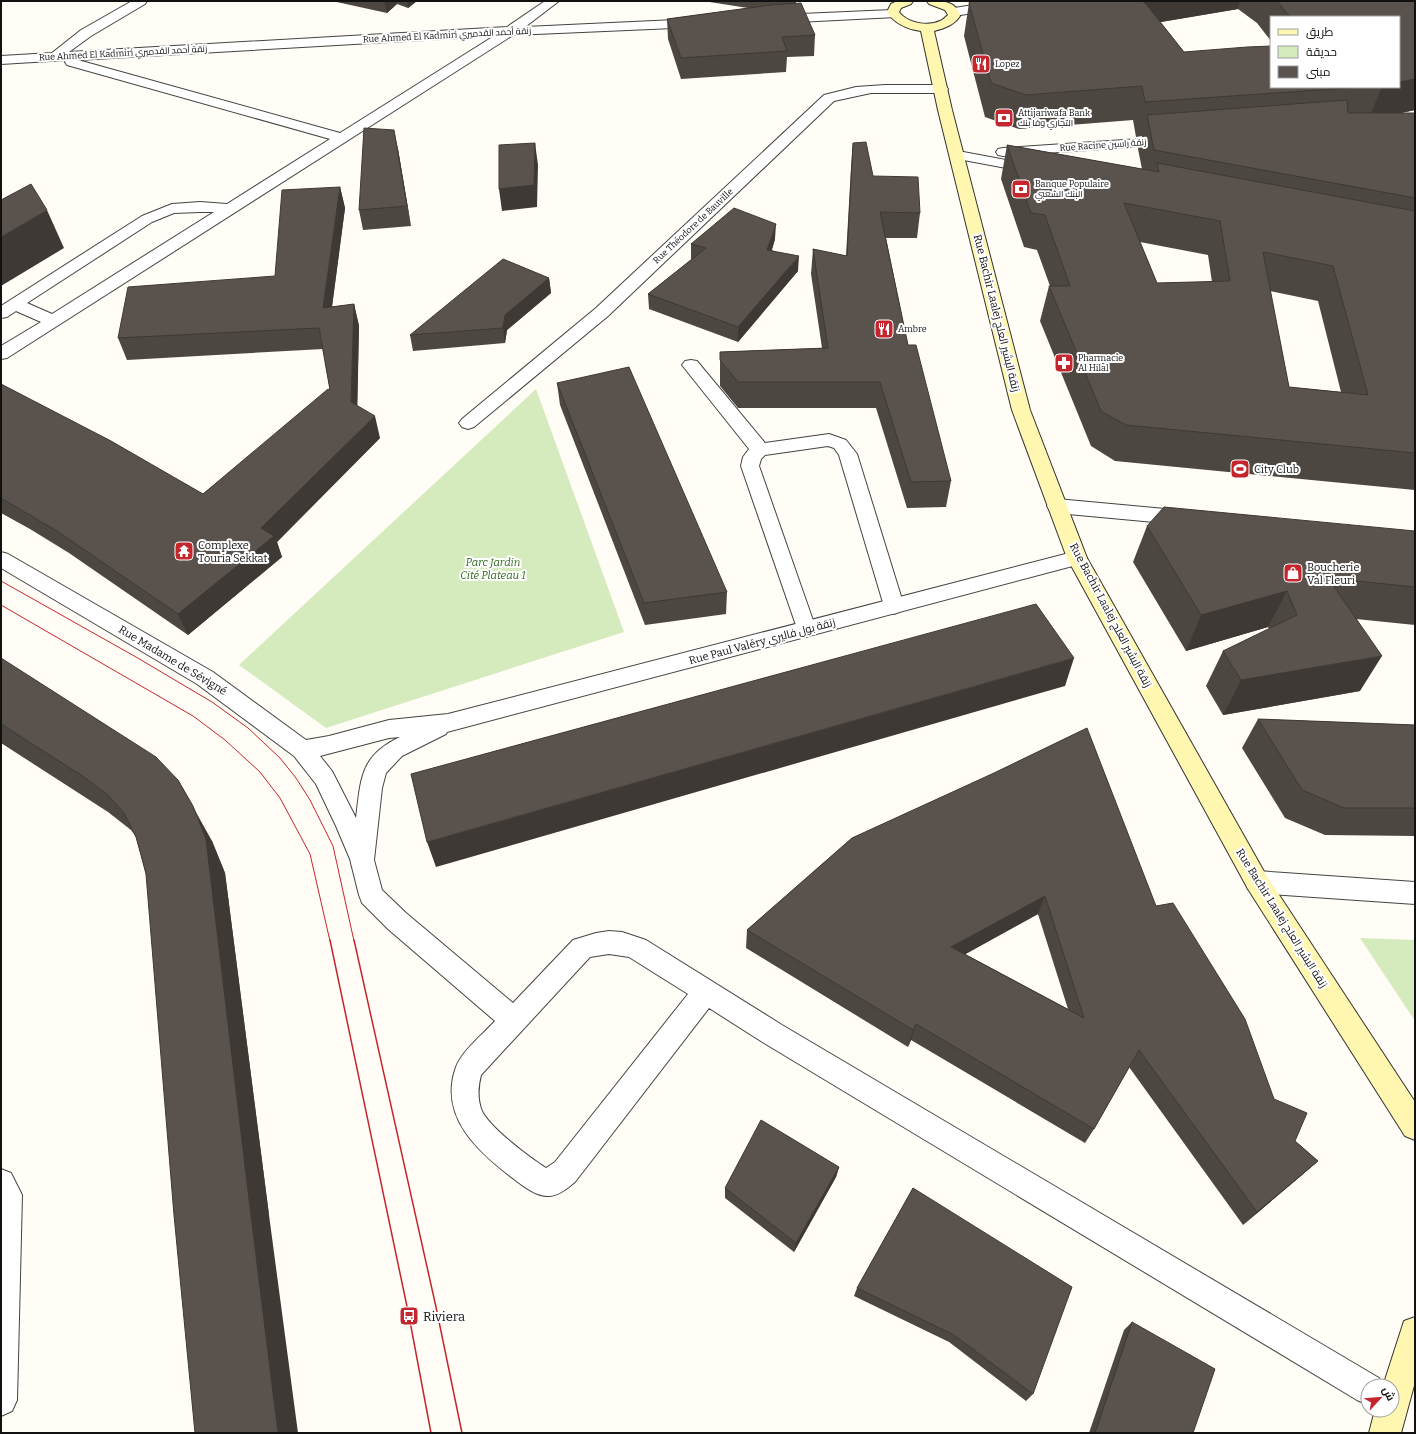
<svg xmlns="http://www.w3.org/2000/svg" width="1416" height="1434" font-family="Bitter,Cairo,serif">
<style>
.green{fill:#d5ebbd}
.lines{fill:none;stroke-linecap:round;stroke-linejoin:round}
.lane-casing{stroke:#444;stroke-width:2}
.street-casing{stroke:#444;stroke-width:2}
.secondary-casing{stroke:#333;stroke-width:2}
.lane{fill:#fff;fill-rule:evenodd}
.street{fill:#fff;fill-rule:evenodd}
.secondary{fill:#fff6b0;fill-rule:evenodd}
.tram-far1{stroke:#c4262e;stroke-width:1}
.tram{stroke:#c4262e;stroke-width:1.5}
.wall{fill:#4d4742;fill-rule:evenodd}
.shaded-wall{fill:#3f3936}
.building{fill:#5a524d;stroke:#3f3936;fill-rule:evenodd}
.labels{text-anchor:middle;stroke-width:4;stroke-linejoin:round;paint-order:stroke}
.far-street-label{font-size:9px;fill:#111;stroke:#fff}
.far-poi-label{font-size:9px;fill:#111;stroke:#fff;text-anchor:start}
.street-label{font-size:11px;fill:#111;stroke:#fff}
.poi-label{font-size:11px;fill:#111;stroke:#fff;text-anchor:start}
.park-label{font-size:11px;font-style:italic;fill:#2f6b1f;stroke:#fff}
.near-poi-label{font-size:13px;fill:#111;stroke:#fff;text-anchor:start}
</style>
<rect width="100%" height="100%" fill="#fffdf5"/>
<path class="green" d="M536,389L624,632L326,728L239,665Z
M1360,938L1415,940V1021Z"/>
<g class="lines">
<g class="lane-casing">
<path id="lane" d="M691,360L697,361L765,443L829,434L846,440L857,454L904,606L901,611L894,614L887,611L884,606L839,455L834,448L828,446L765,455L761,459L759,466L816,629L813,634L806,637L799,634L741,466L743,457L749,449L682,365L685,361Z
M1,1169L11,1173L22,1195L17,1400L12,1411L1,1416Z"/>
</g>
<g class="street-casing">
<path id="street" d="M132,1H147L145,4L91,36L69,52L507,27L545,1H559L525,27L697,19L701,20L703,23L701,26L697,27L513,35L7,358L1,359V346L41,322L16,311L7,317L1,318V306L142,216L172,204L200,202L227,204L330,139L67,65L65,62L67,60L1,64V56L52,53L81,30ZM494,36L340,133L78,60ZM200,212H214L52,314L27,303L152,222L174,213Z
M1000,1H1030L1028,4L1024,5L954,16L950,15L948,12L950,9L954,8Z
M892,10L896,11L898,14L896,17L778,23L774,22L772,19L774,16L778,15Z
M885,85H941L946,86L948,89L946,92L941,93H871L834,101L608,316L474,427L468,429L462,427L459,423L462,419L596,308L824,95L856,87Z
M1169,137L1174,138L1176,141L1174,144L1003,156L998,155L996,152L998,149L1003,148Z
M958,151L1033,165L1038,166L1040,169L1038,172L1033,173L953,158L951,155L953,152Z
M1057,499L1187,511L1194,513L1197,518L1194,523L1187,525L1057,513L1050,511L1047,506L1050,501Z
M1077,551L1084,553L1087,558L1084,563L447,732L446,734L402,756L386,773L382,788L374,860L382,890L406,913L513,1003L573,940L596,933L609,931L622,932L646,940L782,1025L1379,1378L1382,1386H1368V1405L1357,1400L764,1043L709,1008L575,1182C568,1188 558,1196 549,1196C537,1197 523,1186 514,1179C478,1152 438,1116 456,1067C462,1051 483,1034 495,1021L388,929L362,903L359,895L350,859L336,826L316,784L294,756L197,684L1,568V552L8,554L213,672L306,740L329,736L389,720L448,714ZM400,737C360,756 361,778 356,818L332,771L320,756L389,738ZM609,954L629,957L688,994L555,1162L546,1168C530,1158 490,1128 482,1111C477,1099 478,1087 481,1075L590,957Z
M1257,871L1415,882V904L1257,893L1248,889L1245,882L1248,875Z"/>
</g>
<g class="secondary-casing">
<path id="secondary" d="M897,1H913L911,4L901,8L899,12C907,23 928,27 940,21C943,20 945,17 948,15L945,10L929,4L927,1C941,1 956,0 960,16C954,25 945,28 934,31L952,110L1030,410L1087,558L1266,875L1415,1102V1140L1405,1136L1248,889L1067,558L1012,410L938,110L921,31C907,29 895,24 887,12L891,4Z
M1415,1317V1382L1401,1433H1369L1375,1410H1392V1386H1383L1404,1321Z"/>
</g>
<use href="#lane" class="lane"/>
<use href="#street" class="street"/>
<use href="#secondary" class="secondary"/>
<path class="tram-far1" d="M1,581L136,657L212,702L248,728L280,758L296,778L310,800L333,846L354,941
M1,605L193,716L225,740L260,772L280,798L310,854L330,941"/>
<path class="tram" d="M330,940L409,1316L431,1433
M354,940L436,1307L462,1433"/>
</g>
<path class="wall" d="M332,1H417L408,8L397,4L387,13Z
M703,1H796V4L815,35L814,56L787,57L786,72L681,79L668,39L667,19L748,8Z
M970,1H1415V110L1401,113H1415V490L1115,461L1091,446L1040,321L1049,286H1050L1037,250L1024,247L1001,179L1007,145L1142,169L1138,149L1142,136L1136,137L1133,120L1019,129L985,117L964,36L969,3ZM1238,9L1257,23L1271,41V17H1399V87H1271L1184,52L1160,22ZM1140,242L1208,255L1212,282L1157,283ZM1270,291L1318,301L1341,392L1289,387Z
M853,143L873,176L920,213L917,238H886L908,345L951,481L946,507L907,508L876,408H738L720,386V352L822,348L811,274L813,249L846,256L851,168Z
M398,149L411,226L363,230L359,210Z
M340,187L345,208L332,307L354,304L359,326L357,406L380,438L277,542L282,557L188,635L69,553L30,529L1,513V384L203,494L330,390L323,349L127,360L118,338L275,276Z
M775,239L772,250L798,271L738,342L649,309L648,294L692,259H691V244Z
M549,278L551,293L507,330L505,343L413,351L410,335Z
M557,383L727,592L726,614L645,625L560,405Z
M1147,526L1415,531V625L1356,619L1360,691L1223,715L1206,686L1223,651L1269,629L1268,627L1186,651L1133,562Z
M1,658L212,841L225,873L269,1215L146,874L136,837L134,834L131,830L108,812L1,743Z
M1258,719L1415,725V836L1325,835L1285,818L1242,748Z
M852,838L1156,906L1274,1099L1295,1141L1318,1161L1302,1175L1243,1225L1129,1067L1094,1129L1085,1143L911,1040L908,1047L746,948L747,930ZM1038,914L1068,1009L965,954Z
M839,1167L836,1177L794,1252L725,1198V1188Z
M913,1188L1033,1394L1026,1401L949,1342L854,1296L857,1288Z
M1132,1322L1193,1433H1089L1124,1330Z"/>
<path class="shaded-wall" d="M384,1H396L397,4L387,13Z
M407,1H417L408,8Z
M1133,1H1240L1238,9L1126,28Z
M1415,79V110L1368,120L1382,87H1399V82Z
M394,130L398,149L411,226L407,206Z
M535,143L538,165L537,207L502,211L499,189Z
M340,187L345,208L329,329L323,308Z
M47,210L64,248L1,286V237Z
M776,224L775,239L767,265V250Z
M799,256L798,271L738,342V327Z
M549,278L551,293L507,330L505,343L503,328L505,315Z
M354,304L359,326L357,424L351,402Z
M375,416L380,438L277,542L282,557L188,635L178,614L261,528Z
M1287,591L1268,627L1186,651L1201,615Z
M1382,656L1360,691L1223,715L1241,680Z
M1074,658L1065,686L436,867L427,842Z
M178,780L212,841L225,873L269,1215L298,1433H278Z
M1045,896L1038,914L946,965L951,947Z
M916,1024L911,1040L908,1047L913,1030Z
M1318,1161L1302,1175L1243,1225L1257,1212Z
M839,1167L836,1177L794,1252L796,1243Z"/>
<path class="building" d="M970,1H1142L1146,4L1184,52L1247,47L1271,46V87H1362L1145,102L1142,86L1026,95L991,83L969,3Z
M1277,1H1415V79L1399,82V17H1290Z
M801,3L815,35L782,37L787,51L681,58L667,19L771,5Z
M1347,100L1348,113H1415V198L1154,150L1147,115Z
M364,128L394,130L407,206L359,210Z
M866,142L873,176L918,177L920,213L880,212L908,345H916L951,481L911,482L880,382H738L720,360V352L828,348L813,249L847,256L853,143Z
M535,143L534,185L499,189V145Z
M1007,145L1159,172L1157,163L1415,211V453L1126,425L1101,411L1049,286H1070L1045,215L1031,213ZM1124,203L1220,221L1230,281L1157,283ZM1263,252L1333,266L1368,395L1289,387Z
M31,184L47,210L1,237V200Z
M340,187L323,308L354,304L351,402L375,416L261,528L274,536L178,614L57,531L18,508L1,498V384L111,441L203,494L328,389L330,390L319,328L118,338L128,287L275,276L282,190Z
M734,208L776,224L767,250L799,256L738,327L648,294L706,248L691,244Z
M503,259L549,278L505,315L503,328L410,335Z
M629,367L727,592L644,603L557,383Z
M1164,507L1415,531V587L1328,578L1382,656L1241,680L1223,651L1297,615L1287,591L1201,615L1147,526Z
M1036,604L1074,658L427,842L411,774Z
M1,658L156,757L178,780L193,806L206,839L248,1191L278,1433H195L174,1215L146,874L141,855L136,837L124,813L108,795L84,777L1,724Z
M1258,719L1415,725V808H1344L1302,790Z
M1087,728L1156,906L1173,903L1245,1019L1274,1099L1307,1113L1295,1141L1318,1161L1257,1212L1139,1050L1094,1129L916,1024L913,1030L747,930L852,838L994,773ZM1045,896L1084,1018L951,947Z
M761,1120L839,1167L796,1243L725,1188Z
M913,1188L1072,1287L1033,1394L954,1335L857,1288Z
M1132,1322L1215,1369L1193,1433H1095Z"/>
<defs>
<g id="restaurant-square" transform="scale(1)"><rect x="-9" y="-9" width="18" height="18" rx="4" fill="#c4262e" stroke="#fff"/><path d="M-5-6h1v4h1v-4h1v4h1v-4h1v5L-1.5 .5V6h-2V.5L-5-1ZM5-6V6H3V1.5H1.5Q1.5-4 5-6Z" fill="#fff"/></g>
<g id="bank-square" transform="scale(1)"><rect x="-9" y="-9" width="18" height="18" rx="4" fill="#c4262e" stroke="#fff"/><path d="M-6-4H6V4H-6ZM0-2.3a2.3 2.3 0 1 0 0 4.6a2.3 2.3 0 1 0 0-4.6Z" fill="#fff"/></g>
<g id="pharmacy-square" transform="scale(1)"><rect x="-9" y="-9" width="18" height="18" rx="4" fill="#c4262e" stroke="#fff"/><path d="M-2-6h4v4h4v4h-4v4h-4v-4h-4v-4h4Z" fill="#fff"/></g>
<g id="stadium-square" transform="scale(1)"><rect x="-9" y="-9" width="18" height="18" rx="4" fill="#c4262e" stroke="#fff"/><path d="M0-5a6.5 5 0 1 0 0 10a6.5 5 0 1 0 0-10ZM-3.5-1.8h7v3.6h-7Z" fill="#fff"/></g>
<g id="temple-square" transform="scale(1)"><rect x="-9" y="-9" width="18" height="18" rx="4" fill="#c4262e" stroke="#fff"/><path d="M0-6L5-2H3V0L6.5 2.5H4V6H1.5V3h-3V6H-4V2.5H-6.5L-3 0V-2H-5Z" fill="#fff"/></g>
<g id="shop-square" transform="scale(1)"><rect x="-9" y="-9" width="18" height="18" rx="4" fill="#c4262e" stroke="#fff"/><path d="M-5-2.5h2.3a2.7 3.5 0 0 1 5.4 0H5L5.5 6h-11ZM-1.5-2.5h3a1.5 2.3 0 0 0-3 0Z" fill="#fff"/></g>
<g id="bus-square" transform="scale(1)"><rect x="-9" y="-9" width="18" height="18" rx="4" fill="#c4262e" stroke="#fff"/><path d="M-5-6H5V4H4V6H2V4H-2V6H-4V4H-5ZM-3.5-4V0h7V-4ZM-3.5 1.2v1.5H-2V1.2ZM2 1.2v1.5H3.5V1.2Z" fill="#fff"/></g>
</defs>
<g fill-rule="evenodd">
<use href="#restaurant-square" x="981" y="64"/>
<use href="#bank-square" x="1004" y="118"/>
<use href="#bank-square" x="1021" y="189"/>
<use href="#restaurant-square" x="884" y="329"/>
<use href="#pharmacy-square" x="1064" y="363"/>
<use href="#stadium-square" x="1240" y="469"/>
<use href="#temple-square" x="184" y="551"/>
<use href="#shop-square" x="1293" y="573"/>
<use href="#bus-square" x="409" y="1316"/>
</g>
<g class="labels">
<g class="far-street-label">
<text transform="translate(447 35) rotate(-3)" y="3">Rue Ahmed El Kadmiri زنقة أحمد القدميري</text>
<text transform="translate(123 53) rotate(-3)" y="3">Rue Ahmed El Kadmiri زنقة أحمد القدميري</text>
<text transform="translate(1103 145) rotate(-4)" y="3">Rue Racine زنقة راسين</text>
<text transform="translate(693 226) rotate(-43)" y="3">Rue Théodore de Bauville</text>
</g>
<g class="far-poi-label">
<text x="995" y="67">Lopez</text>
<text x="1018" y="116">Attijariwafa Bank<tspan x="1018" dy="10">التجاري وفا بنك</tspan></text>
<text x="1035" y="187">Banque Populaire<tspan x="1035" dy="10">البنك الشعبي</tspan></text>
<text x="898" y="332">Ambre</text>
<text x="1078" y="361">Pharmacie<tspan x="1078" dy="10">Al Hilal</tspan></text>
</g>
<g class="street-label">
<text transform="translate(997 313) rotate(76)" y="4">Rue Bachir Laalej زنقة البشير العلج</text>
<text transform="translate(1111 615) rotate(62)" y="4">Rue Bachir Laalej زنقة البشير العلج</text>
<text transform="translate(762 641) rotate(-15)" y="4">Rue Paul Valéry زنقة بول فاليري</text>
<text transform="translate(173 660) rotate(31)" y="4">Rue Madame de Sévigné</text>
<text transform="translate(1282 918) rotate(58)" y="4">Rue Bachir Laalej زنقة البشير العلج</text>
</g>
<g class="poi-label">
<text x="1254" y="473">City Club</text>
<text x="198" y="549">Complexe<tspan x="198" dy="13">Touria Sekkat</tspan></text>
<text x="1307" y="571">Boucherie<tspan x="1307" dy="13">Val Fleuri</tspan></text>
</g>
<g class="park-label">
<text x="493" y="566">Parc Jardin<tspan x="493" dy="13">Cité Plateau 1</tspan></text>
</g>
<g class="near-poi-label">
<text x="423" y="1321">Riviera</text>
</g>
</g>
<rect width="1416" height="1434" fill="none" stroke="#111111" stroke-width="4"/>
<rect x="1270" y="16" width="130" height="72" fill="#ffffff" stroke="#a0a0a0"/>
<rect x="1278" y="29" width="20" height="6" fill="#fff6b0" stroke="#a0a0a0"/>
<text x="1306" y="36" font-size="12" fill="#111111">طريق</text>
<rect x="1278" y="46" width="20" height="12" fill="#d5ebbd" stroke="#a0a0a0"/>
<text x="1306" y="56" font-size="12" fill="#111111">حديقة</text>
<rect x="1278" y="66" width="20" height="12" fill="#5a524d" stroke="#a0a0a0"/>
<text x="1306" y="76" font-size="12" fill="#111111">مبنى</text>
<g transform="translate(1380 1398) rotate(64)"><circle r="19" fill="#ffffff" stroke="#a0a0a0"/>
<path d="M0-3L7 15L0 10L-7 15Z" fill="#c4262e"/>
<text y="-6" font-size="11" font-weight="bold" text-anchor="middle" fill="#111111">ش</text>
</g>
</svg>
